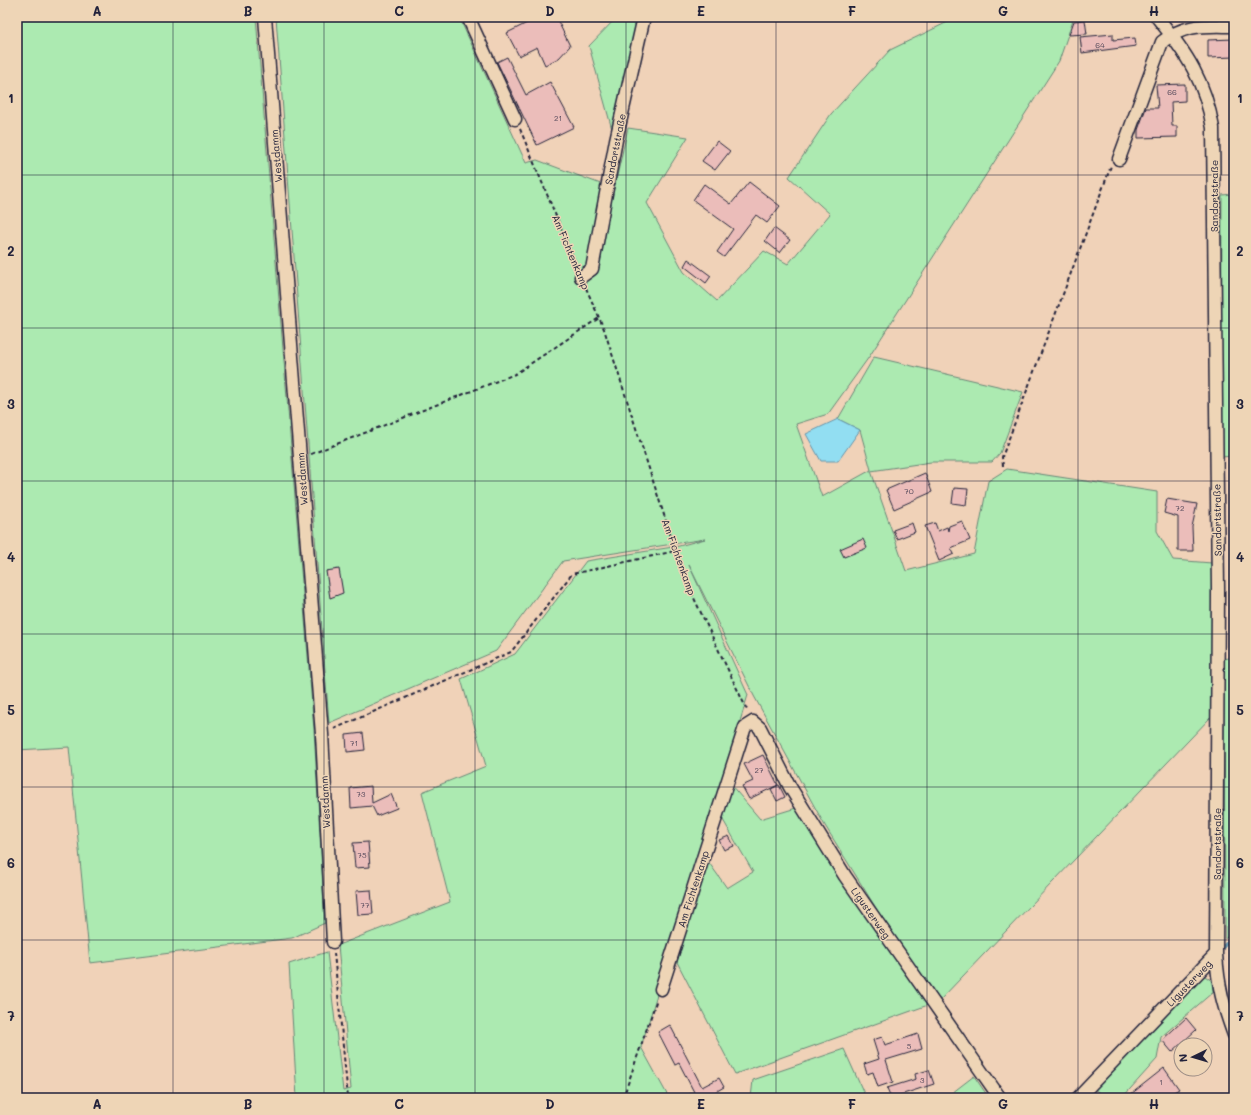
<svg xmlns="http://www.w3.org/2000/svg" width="1251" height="1115" font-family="Mali,sans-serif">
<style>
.green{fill:#aceab1;stroke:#678676}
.water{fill:#92def2;stroke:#6593a9}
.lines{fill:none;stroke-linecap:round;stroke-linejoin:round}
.stream{stroke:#6593a9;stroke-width:3.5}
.building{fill:#ebbdba;stroke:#22223b}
.minor-casing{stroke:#22223b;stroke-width:15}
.path{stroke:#22223b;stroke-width:2;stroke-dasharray:4 3;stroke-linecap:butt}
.minor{stroke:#eed5b6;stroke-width:12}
.grid{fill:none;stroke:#22223b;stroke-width:1;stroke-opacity:0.55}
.labels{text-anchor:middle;stroke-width:3;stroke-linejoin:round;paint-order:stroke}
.number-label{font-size:8px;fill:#54495b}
.street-label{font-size:10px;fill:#22223b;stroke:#eed5b6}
.neatline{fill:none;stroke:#22223b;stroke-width:1.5}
.grid-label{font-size:13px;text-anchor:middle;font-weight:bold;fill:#22223b}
</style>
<rect width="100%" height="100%" fill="#f0d2b8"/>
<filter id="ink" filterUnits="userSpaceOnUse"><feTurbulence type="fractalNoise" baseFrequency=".025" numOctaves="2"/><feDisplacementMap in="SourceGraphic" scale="8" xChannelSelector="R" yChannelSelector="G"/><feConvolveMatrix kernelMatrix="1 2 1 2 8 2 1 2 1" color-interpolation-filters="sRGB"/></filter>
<g filter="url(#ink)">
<path class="green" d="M17,17H256L314,730L325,923L292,938L90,963L69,747L17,750Z
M276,17H459L526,163L537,160L614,189L628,128L688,137L647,203L684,272L717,301L764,251L788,264L830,214L789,177L831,114L890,50L958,17H1074L1059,61L869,357L828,414L796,424L822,497L871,470L860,430L838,419L874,357L1023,392L1000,453L992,462H931L871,471L906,571L974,554L988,481L1007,469L1157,492V531L1173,560L1212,563L1211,717L940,1000L892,934L824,824L754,696L689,565L748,695L641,1047L669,1098H297L289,964L327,952L343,1091L351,1089L338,945L450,902L422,792L486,766L461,679L515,654L586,561L679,546L705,539L563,561L496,651L329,723Z
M617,17H638L613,133L589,46Z
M1234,194V456L1221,457L1222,195Z
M1234,657V930L1225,939L1224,659Z
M731,785L760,819L796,808L928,1005L735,1074L677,962L707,860L727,888L753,872L719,813Z
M1202,974L1212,981L1213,992L1161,1037L1157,1059L1122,1098H1107L1094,1089Z
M844,1049L866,1098H751L753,1080Z
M974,1076L989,1098H947L948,1096Z"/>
<path class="water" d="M838,419L860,430L838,461H821L806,434Z"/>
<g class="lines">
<path class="stream" d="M1220,950L1234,936"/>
</g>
<path class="building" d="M539,17H556L570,46L559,58L545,65L537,47L519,56L507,33Z
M1085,20L1087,34L1069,35L1074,21Z
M1113,34V40L1135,38L1136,46L1082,53L1080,37Z
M1234,39V57L1208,58V40Z
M507,57L526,95L550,82L574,127L537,145L497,62Z
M1185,84V101L1171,102L1172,126H1177V137L1138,138V130L1146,108H1158L1156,85Z
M717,141L730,151L715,170L702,161Z
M749,182L780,206L767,223L756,215L724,257L717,252L733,229L693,200L704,184L731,204Z
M774,228L790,240L780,253L765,241Z
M688,259L711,276L706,283L684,266Z
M925,473L932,492L894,509L886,490Z
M954,488L968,489L966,505L952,503Z
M1167,499L1197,504L1192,527L1193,551H1178V517L1164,513Z
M962,521L970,540L951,548L954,554L939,561L925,526L935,523L938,531L947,527L948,531L949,526Z
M912,523L915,532L897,539L893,530Z
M863,539L867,548L844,557L840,549Z
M339,569L343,593L330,598L326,571Z
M363,733L365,750L347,752L346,735Z
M763,755L778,785L749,799L742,786L753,781L744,764Z
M779,785L785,797L777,801L771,789Z
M371,786L372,803L391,794L397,808L377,816L372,806L351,808L350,788Z
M729,836L734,846L724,850L719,840Z
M368,842L370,867L355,868L353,843Z
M371,890L373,914L358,915L356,891Z
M1186,1018L1196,1030L1172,1052L1162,1040Z
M670,1025L702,1087L719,1078L724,1087L712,1094L713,1098H681L694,1092L679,1063L675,1065L658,1032Z
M918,1034L922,1049L886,1060L893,1082L878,1087L873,1072L867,1074L864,1064L879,1059L873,1040L882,1037L885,1045Z
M1164,1068L1179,1089L1164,1098H1126Z
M929,1070L934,1084L891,1098L887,1088L916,1079L915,1074Z"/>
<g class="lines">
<g class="minor-casing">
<path id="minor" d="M265,17L322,734L333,942
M468,17L515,119
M1157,17C1187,54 1205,81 1213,128L1218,590L1216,954C1218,986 1223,1005 1234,1035
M1119,159L1162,42C1185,23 1206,26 1234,26
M581,277L592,269L616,140L644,17
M661,989L745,727L753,722L760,728L790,787L845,876L1000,1098
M1078,1098L1216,954"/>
</g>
<path class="path" d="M520,129L577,267
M586,288L604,329L684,577L748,712
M311,454L515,374L599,318
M1003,466L1002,457L1111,166
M334,729L511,652L572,574L675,551
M334,953L348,1098
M623,1098L657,999"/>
<use href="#minor" class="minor"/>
</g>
</g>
<path class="grid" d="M173,17V1098M324,17V1098M475,17V1098M626,17V1098M776,17V1098M927,17V1098M1078,17V1098M17,175H1234M17,328H1234M17,481H1234M17,634H1234M17,787H1234M17,940H1234"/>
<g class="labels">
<g class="number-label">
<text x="1100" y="48">64</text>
<text x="1172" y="95">66</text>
<text x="558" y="121">21</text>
<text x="909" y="494">70</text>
<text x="1180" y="511">72</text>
<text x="354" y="746">71</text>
<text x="759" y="773">27</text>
<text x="361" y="797">73</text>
<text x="362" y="858">75</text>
<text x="365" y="908">77</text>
<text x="909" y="1049">5</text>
<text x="922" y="1083">3</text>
<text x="1161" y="1085">1</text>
</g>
<g class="street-label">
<text transform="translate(615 149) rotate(-79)" y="4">Sandortstraße</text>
<text transform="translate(276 156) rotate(-95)" y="4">Westdamm</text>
<text transform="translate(1214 196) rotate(-90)" y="4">Sandortstraße</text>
<text transform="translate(571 252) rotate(67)" y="4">Am Fichtenkamp</text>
<text transform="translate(302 479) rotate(-94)" y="4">Westdamm</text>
<text transform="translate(1217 520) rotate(-91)" y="4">Sandortstraße</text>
<text transform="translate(679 557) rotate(70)" y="4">Am Fichtenkamp</text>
<text transform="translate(325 802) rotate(-93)" y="4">Westdamm</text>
<text transform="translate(1217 844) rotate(-90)" y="4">Sandortstraße</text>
<text transform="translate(693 889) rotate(-72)" y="4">Am Fichtenkamp</text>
<text transform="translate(871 913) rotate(55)" y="4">Ligusterweg</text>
<text transform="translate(1189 983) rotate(-46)" y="4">Ligusterweg</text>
</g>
</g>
<rect width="1251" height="1115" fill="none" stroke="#eed5b6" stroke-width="44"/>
<g transform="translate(1193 1057) rotate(265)"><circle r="19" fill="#eed5b6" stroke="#9c8d85"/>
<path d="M0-3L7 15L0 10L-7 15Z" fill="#22223b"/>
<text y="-6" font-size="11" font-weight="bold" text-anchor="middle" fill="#22223b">N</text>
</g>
<rect x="22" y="22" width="1207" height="1071" class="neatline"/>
<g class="grid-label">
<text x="97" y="16">A</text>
<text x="248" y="16">B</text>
<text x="399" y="16">C</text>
<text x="550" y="16">D</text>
<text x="701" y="16">E</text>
<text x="852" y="16">F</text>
<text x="1003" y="16">G</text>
<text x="1154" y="16">H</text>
<text x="11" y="103">1</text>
<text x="1240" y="103">1</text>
<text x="11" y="256">2</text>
<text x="1240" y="256">2</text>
<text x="11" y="409">3</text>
<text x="1240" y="409">3</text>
<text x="11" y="562">4</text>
<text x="1240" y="562">4</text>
<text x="11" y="715">5</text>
<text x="1240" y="715">5</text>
<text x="11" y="868">6</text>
<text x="1240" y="868">6</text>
<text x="11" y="1021">7</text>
<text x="1240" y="1021">7</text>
<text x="97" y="1109">A</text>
<text x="248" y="1109">B</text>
<text x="399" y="1109">C</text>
<text x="550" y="1109">D</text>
<text x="701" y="1109">E</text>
<text x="852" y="1109">F</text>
<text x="1003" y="1109">G</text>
<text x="1154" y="1109">H</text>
</g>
</svg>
